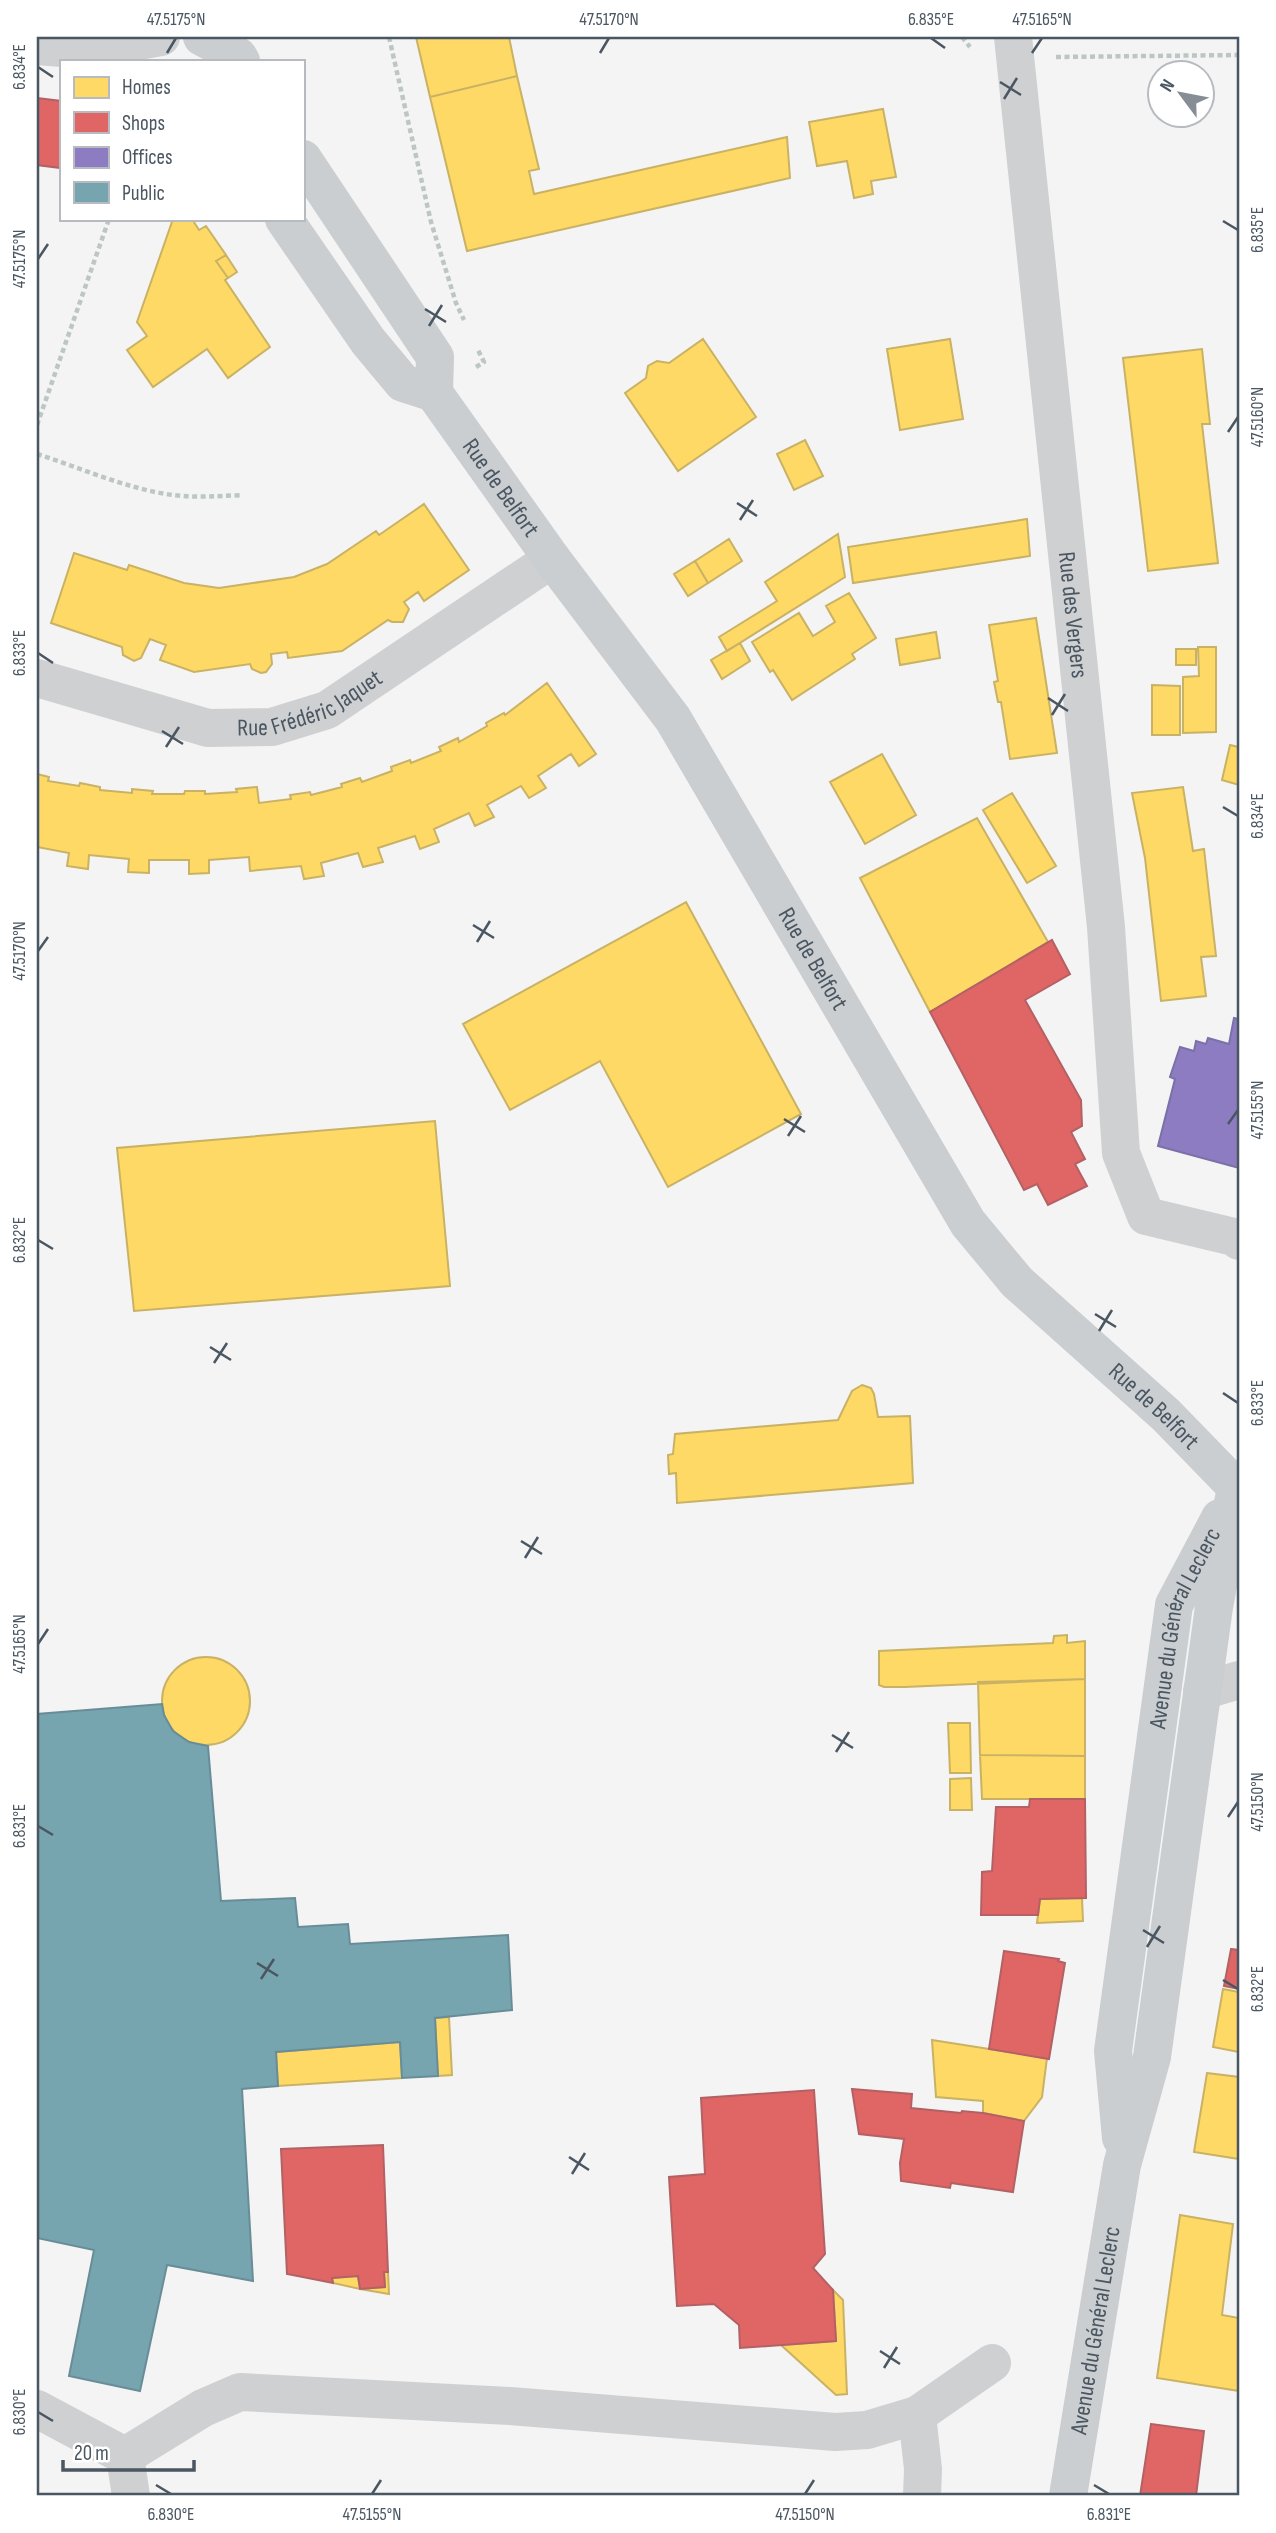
<svg xmlns="http://www.w3.org/2000/svg" width="1276" height="2533" font-family="'Sofia Sans Condensed',sans-serif">
<rect width="100%" height="100%" fill="#f4f4f4"/>
<path fill="#ffd966" stroke="#c9b264" stroke-width="2" d="M416 37H509L517 76 430 97Z
M517 76 539 169 529 171 534 194 787 137 790 178 467 251 430 97Z
M883 109 896 177 871 181 873 194 854 198 847 161 817 166 809 122Z
M173 219H192L199 230 206 226 226 255 216 261 228 278 225 280 270 347 228 378 207 349 153 387 127 350 147 336 137 322Z
M226 255 237 272 228 278 216 261Z
M703 339 756 417 678 471 625 393 646 378 648 366 657 361 669 363Z
M950 339 963 419 900 430 887 349Z
M1202 349 1210 424H1202L1218 563 1148 571 1123 358Z
M805 440 823 476 794 490 777 454Z
M424 504 469 570 424 601 418 592 404 602 409 609 403 622H392L388 620 342 651 288 658 287 652 271 654 272 664 266 672 261 673 252 669 250 664 194 672 160 660 166 645 150 639 141 658 134 661 123 655 122 647 51 623 74 553 127 570 129 565 184 583 219 588 294 577 327 564 376 531 379 535Z
M1027 519 1030 556 853 583 848 547Z
M838 534 845 577 727 651 719 637 777 601 765 582Z
M729 539 742 561 708 583 695 561Z
M695 561 708 583 688 596 674 574Z
M849 593 876 638 852 654 855 659 792 700 773 670 770 672 752 642 799 613 813 636 835 622 826 606Z
M1036 618 1057 753 1010 759 1001 702H998L994 682 998 681 989 625Z
M936 632 940 658 900 665 896 639Z
M740 643 750 661 722 679 711 660Z
M1198 647H1216V732L1183 733V677L1199 676Z
M1176 649H1196V665H1176Z
M547 683 596 754 579 766 571 754 538 776 546 788 529 798 521 786 487 805 494 817 475 826 469 813 434 829 439 842 420 849 415 836 378 848 383 862 363 867 358 853 321 863 324 876 304 879 301 866 250 871 249 857 209 860V873L189 874V860H149V873L128 872 129 859 89 855 88 869 67 866 69 853 37 847V774L49 777 48 781 79 786 80 783 100 787V790L132 793V789L153 791 152 794H184L185 791H205V794L237 792 236 789 257 787 259 803 291 799 290 795 310 792 311 795 342 787 341 784 360 778 362 782 392 771 391 767 410 760 411 763 441 751 439 747 458 738 459 742 487 726 486 723 504 713 505 715Z
M1152 685 1180 686V735H1152Z
M1230 745 1239 747V785L1222 780Z
M882 754 916 815 865 844 830 782Z
M1183 787 1193 851 1204 849 1216 956 1201 957 1206 996 1161 1001 1145 858 1132 793Z
M1012 793 1056 866 1027 883 983 810Z
M977 818 1048 942 930 1012 860 878Z
M686 902 801 1114 668 1187 600 1061 510 1110 463 1024Z
M435 1121 450 1286 134 1311 117 1148Z
M862 1385 871 1388 874 1394 878 1417 910 1416 913 1483 677 1503 676 1473 669 1474 668 1455 673 1454 675 1434 838 1420 852 1391Z
M1067 1635V1643L1085 1641V1679L905 1687H884L879 1685V1651L1053 1643 1054 1636Z
M162 1701a44 44 0 1 1 88 0a44 44 0 1 1-88 0Z
M1085 1679V1756L980 1755 978 1682Z
M948 1723H970L971 1773H950Z
M980 1755 1085 1756V1799H982Z
M971 1778 972 1810H950V1779Z
M1082 1898 1083 1921 1037 1923 1040 1899Z
M1223 1989 1239 1992V2052L1213 2047Z
M449 2017 452 2075 438 2076 435 2018Z
M932 2040 1047 2058 1042 2097 1024 2121 983 2113V2101L936 2097Z
M400 2042 402 2078 278 2086 276 2052Z
M1207 2073 1239 2077V2159L1194 2152Z
M1180 2215 1233 2224 1222 2315 1239 2318V2391L1157 2378Z
M384 2272H388L389 2294 360 2289 385 2287Z
M358 2276 360 2289 333 2283 332 2278Z
M833 2290 843 2300 847 2394 836 2395 781 2345 836 2341Z"/>
<path fill="#e06666" stroke="#b36164" stroke-width="2" d="M37 98 61 101V168L37 165Z
M1052 940 1070 974 1025 1000 1081 1100 1082 1126 1071 1132 1085 1159 1075 1164 1087 1186 1048 1205 1037 1184 1024 1190 930 1012Z
M1030 1799H1085L1086 1898 1040 1899 1038 1915H981L982 1872 992 1871 996 1807H1029Z
M1231 1949 1239 1950V1989L1224 1986Z
M1004 1951 1059 1959 1058 1961 1065 1963 1049 2059 989 2049Z
M852 2089 912 2094 911 2108 961 2113 962 2111 983 2113 1024 2121 1013 2192 951 2183 950 2188 901 2181 900 2163 904 2139 859 2134Z
M814 2090 825 2254 813 2268 833 2290 836 2341 740 2348 739 2325 714 2304 677 2306 669 2177 705 2174 701 2098Z
M383 2145 388 2272H384L385 2287 360 2289 358 2276 332 2278 333 2283 287 2274 281 2149Z
M1151 2424 1204 2431 1196 2496H1140Z"/>
<path fill="#8e7cc3" stroke="#7a71a6" stroke-width="2" d="M1234 1018 1239 1019V1168L1158 1146 1175 1079 1170 1077 1180 1047 1194 1051 1196 1041 1206 1044 1208 1038 1229 1044Z"/>
<path fill="#76a5af" stroke="#698d98" stroke-width="2" d="M162 1704 164 1715 173 1731 189 1742 208 1746 221 1901 295 1898 298 1927 348 1924 350 1944 508 1935 512 2010 435 2018 438 2076 402 2078 400 2042 276 2052 278 2086 242 2089 253 2281 167 2265 140 2391 69 2376 94 2250 37 2238V1714Z"/>
<g fill="none" stroke-linecap="round" stroke-linejoin="round">
<path stroke="#bcc7c4" stroke-width="4.5" stroke-dasharray="5 3.5" stroke-linecap="butt" d="M389 37 431 222 456 303 464 320
M962 37 970 47
M1056 57 1239 55
M476 367 484 362 478 350
M37 425 109 219
M37 454C81 468 127 489 173 495 196 498 219 496 243 495"/>
<g stroke="#ced0d2" stroke-width="38">
<path id="s1" d="M1013 37 1106 927 1121 1153 1146 1216 1238 1238 1239 1241"/>
<path d="M37 46 88 50 161 37"/>
<path id="s2" d="M37 678 208 728 272 727 327 710 552 559"/>
<path d="M1202 1691 1239 1680"/>
<path d="M37 2409 125 2456 131 2496"/>
<path d="M917 2415 923 2469 922 2496"/>
<path d="M125 2456 203 2408 240 2392 510 2406 835 2432 867 2430 917 2415 992 2363"/>
</g>
<g stroke="#caced1" stroke-width="38">
<path d="M202 37 238 56 241 61"/>
<path d="M303 159 435 357 434 393"/>
<path d="M284 219 368 341 403 383 434 393"/>
<path id="s3" d="M434 393 552 559 673 719 968 1223 1017 1282 1166 1415 1236 1487"/>
<path id="s4" d="M1121 2138 1113 2051 1174 1605 1220 1518"/>
<path id="s5" d="M1068 2496 1122 2165 1152 2057 1214 1607 1236 1487"/>
</g>
</g>
<path fill="none" stroke="#4a5661" stroke-width="2.5" d="M931 38 945 48M167 53 176 38M600 53 609 38M1032 53 1042 38M38 67 53 77M1000 82 1021 95M1004 99 1017 78M1223 221 1238 230M38 259 48 244M425 309 446 322M429 326 442 305M1228 432 1238 417M737 503 757 516M740 520 753 500M38 653 53 663M1048 698 1068 711M1052 715 1065 694M162 731 183 744M166 747 179 727M1223 807 1238 816M473 925 494 938M477 942 490 921M38 951 48 937M784 1119 805 1132M1228 1124 1238 1110M788 1136 801 1116M38 1240 53 1249M1095 1314 1116 1327M1099 1331 1112 1310M210 1347 231 1360M214 1363 227 1343M1223 1393 1238 1403M521 1541 542 1554M525 1558 538 1537M38 1644 48 1629M832 1735 853 1748M836 1752 849 1732M1228 1817 1238 1802M38 1826 53 1835M1143 1930 1164 1943M1147 1947 1160 1926M257 1963 278 1976M261 1979 274 1959M1223 1980 1238 1989M569 2157 589 2170M572 2174 585 2153M880 2351 900 2364M884 2368 897 2347M38 2412 53 2421M156 2485 171 2494M1094 2485 1109 2494M372 2494 381 2480M805 2494 814 2480"/>
<g text-anchor="middle" stroke-width="7" stroke-linejoin="round" paint-order="stroke">
<g font-size="24" fill="#4a5661" stroke="#fff">
<text dy="8" stroke="none"><textPath href="#s3" startOffset="116">Rue de Belfort</textPath></text>
<text dy="8" stroke="none"><textPath href="#s1" startOffset="581">Rue des Vergers</textPath></text>
<text dy="8" stroke="none"><textPath href="#s2" startOffset="285">Rue Frédéric Jaquet</textPath></text>
<text dy="8" stroke="none"><textPath href="#s3" startOffset="682">Rue de Belfort</textPath></text>
<text dy="8" stroke="none"><textPath href="#s3" startOffset="1250">Rue de Belfort</textPath></text>
<text dy="8" stroke="none"><textPath href="#s4" startOffset="518">Avenue du Général Leclerc</textPath></text>
<text dy="8" stroke="none"><textPath href="#s5" startOffset="168">Avenue du Général Leclerc</textPath></text>
</g>
</g>
<rect width="1276" height="2533" fill="none" stroke="#ffffff" stroke-width="77"/>
<rect x="60" y="60" width="245" height="161" fill="#ffffff" stroke="#b7bbc0" stroke-width="2"/>
<rect x="74" y="77" width="35" height="21" fill="#ffd966" stroke="#b7bbc0" stroke-width="2"/>
<text x="122" y="94" font-size="21" fill="#4a5661">Homes</text>
<rect x="74" y="112" width="35" height="21" fill="#e06666" stroke="#b7bbc0" stroke-width="2"/>
<text x="122" y="130" font-size="21" fill="#4a5661">Shops</text>
<rect x="74" y="147" width="35" height="21" fill="#8e7cc3" stroke="#b7bbc0" stroke-width="2"/>
<text x="122" y="164" font-size="21" fill="#4a5661">Offices</text>
<rect x="74" y="182" width="35" height="21" fill="#76a5af" stroke="#b7bbc0" stroke-width="2"/>
<text x="122" y="200" font-size="21" fill="#4a5661">Public</text>
<g transform="translate(1181 94) rotate(302)"><circle r="33" fill="#ffffff" stroke="#b7bbc0" stroke-width="2"/>
<path d="M0-5L12 26L0 18L-12 26Z" fill="#868d94"/>
<text y="-10" font-size="19" font-weight="bold" text-anchor="middle" fill="#4a5661">N</text>
</g>
<path d="M63 2460v10h131v-10" fill="none" stroke="#4a5661" stroke-width="3.5"/>
<text x="74" y="2460" font-size="21" fill="#4a5661" stroke="#ffffff" stroke-width="5" paint-order="stroke">20 m</text>
<rect x="38" y="38" width="1200" height="2456" fill="none" stroke="#4a5661" stroke-width="2.5"/>
<g font-size="18" text-anchor="middle" fill="#4a5661">
<text x="176" y="25">47.5175°N</text>
<text x="609" y="25">47.5170°N</text>
<text x="931" y="25">6.835°E</text>
<text x="1042" y="25">47.5165°N</text>
<text transform="translate(19 67) rotate(-90)" y="6">6.834°E</text>
<text transform="translate(1257 230) rotate(-90)" y="6">6.835°E</text>
<text transform="translate(19 259) rotate(-90)" y="6">47.5175°N</text>
<text transform="translate(1257 417) rotate(-90)" y="6">47.5160°N</text>
<text transform="translate(19 653) rotate(-90)" y="6">6.833°E</text>
<text transform="translate(1257 816) rotate(-90)" y="6">6.834°E</text>
<text transform="translate(19 951) rotate(-90)" y="6">47.5170°N</text>
<text transform="translate(1257 1110) rotate(-90)" y="6">47.5155°N</text>
<text transform="translate(19 1240) rotate(-90)" y="6">6.832°E</text>
<text transform="translate(1257 1403) rotate(-90)" y="6">6.833°E</text>
<text transform="translate(19 1644) rotate(-90)" y="6">47.5165°N</text>
<text transform="translate(1257 1802) rotate(-90)" y="6">47.5150°N</text>
<text transform="translate(19 1826) rotate(-90)" y="6">6.831°E</text>
<text transform="translate(1257 1989) rotate(-90)" y="6">6.832°E</text>
<text transform="translate(19 2412) rotate(-90)" y="6">6.830°E</text>
<text x="171" y="2520">6.830°E</text>
<text x="372" y="2520">47.5155°N</text>
<text x="805" y="2520">47.5150°N</text>
<text x="1109" y="2520">6.831°E</text>
</g>
</svg>
